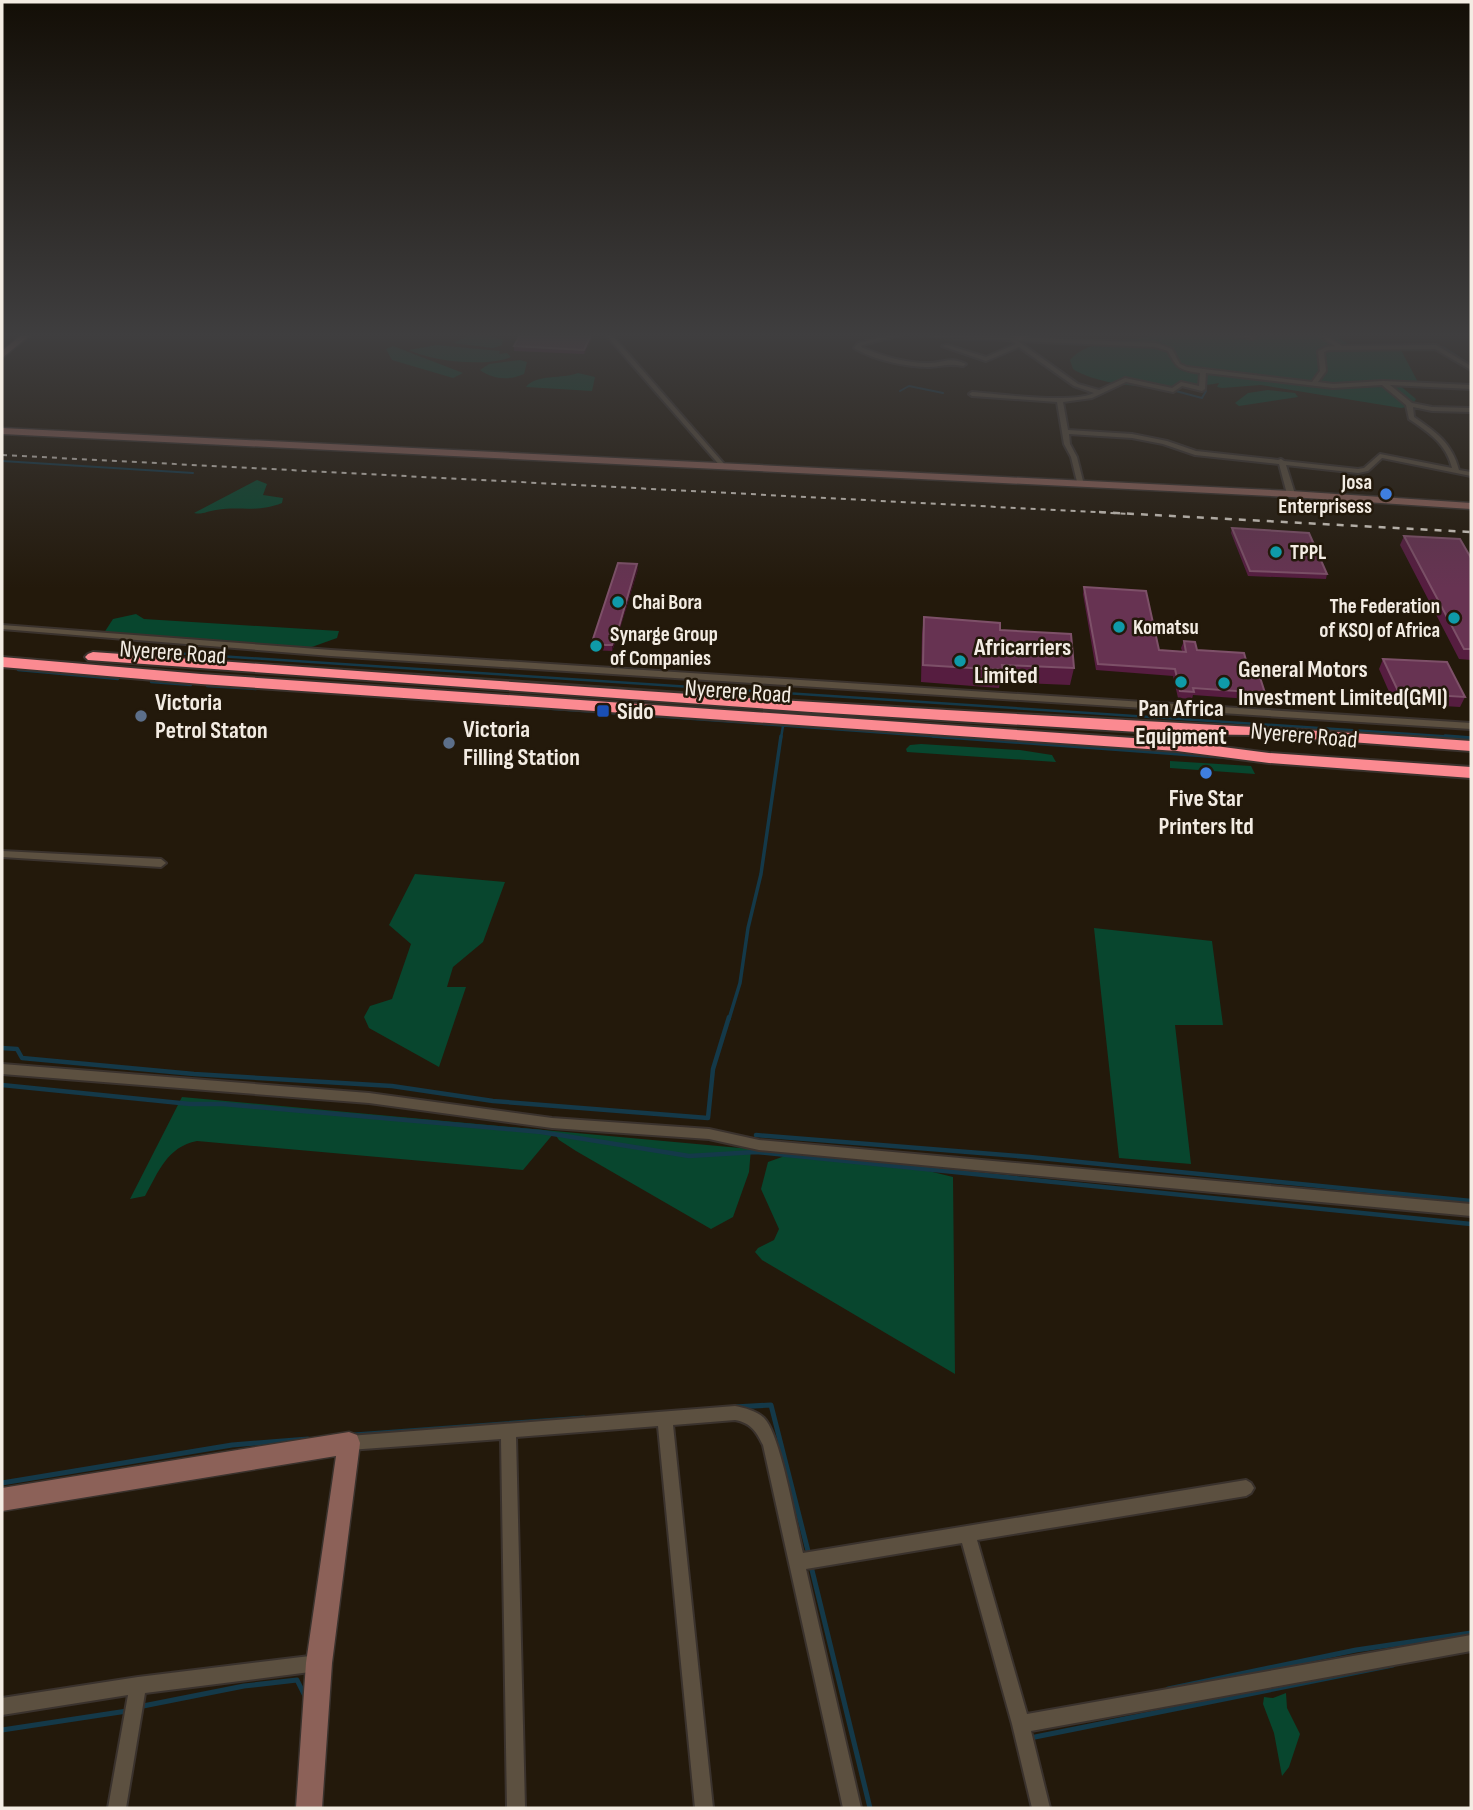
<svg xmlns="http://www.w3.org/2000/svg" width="1473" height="1810" font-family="'Sofia Sans Condensed',sans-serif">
<rect width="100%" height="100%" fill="#23190b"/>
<path fill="#08462e" d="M470 335H487L503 340 502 345 493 348 453 343Z
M1156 335H1322L1336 336 1354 348H1400L1420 386 1398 384 1416 399 1412 406 1401 408 1261 385 1222 388 1217 387 1219 383C1182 390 1105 390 1073 369L1070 360C1091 337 1127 342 1156 335Z
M436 345 500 351 499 354 507 353 511 357C486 367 434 362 409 350Z
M393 346 463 373 453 378 392 360 386 349Z
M520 360 527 362 524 374C509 381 492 379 480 370L489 364Z
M578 373 595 377 592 391 526 387C535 374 563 379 578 373Z
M1268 390 1295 393 1298 397 1239 406 1235 403 1248 393Z
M257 480 267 484 263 495 283 498 282 503C257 513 240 506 216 510 207 511 203 515 194 513Z
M136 614 144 619 339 631 337 638 309 648 138 636 121 639H100L113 619Z
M921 744 1020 750 1052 755 1056 762 907 752 906 749 910 745Z
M1170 761 1251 766 1255 774 1170 768Z
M415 874 505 882 483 942 453 967 447 987H466L439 1067 369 1028 364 1017 370 1006 392 999 411 944 389 925Z
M1094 928 1212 941 1223 1025H1175L1191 1164 1119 1158Z
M182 1097 751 1149 749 1172 733 1217 711 1229 576 1151 559 1140 554 1133 523 1170 197 1141C167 1147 159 1171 145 1196L130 1199Z
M793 1153 892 1162 953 1177 955 1374 762 1260 755 1252 758 1248 774 1240 779 1229 761 1189 768 1162Z
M1286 1693 1287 1708 1300 1734 1289 1767 1282 1776 1274 1733 1263 1704 1264 1697 1273 1698Z"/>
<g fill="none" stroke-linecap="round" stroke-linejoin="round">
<path stroke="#143949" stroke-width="2" d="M897 335 934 336
M1161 335 1159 345 1176 352
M952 338 979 339
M1111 341 1131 342
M1149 344 1155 335
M1443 347 1471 365
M1225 375 1259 379
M1281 382 1345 388 1367 385
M1172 390 1202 398 1206 391 1205 383
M900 391 909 386 943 393
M1060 399 1076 397
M2 461 193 473"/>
<path stroke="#143949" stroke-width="2.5" d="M157 652 1471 738
M18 670 118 679
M151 682 191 685
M207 686 256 689
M276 689 957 738
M781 738 783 726"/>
<path stroke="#143949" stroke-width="3.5" d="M933 736 1235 758
M1445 736 1471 738
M729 1019 740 983 748 928 761 874 781 736"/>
<path stroke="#143949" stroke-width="4.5" d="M2 1048 17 1049 22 1058 194 1074 392 1086 493 1101 708 1118 713 1069 729 1017
M2 1085 190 1104H223L541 1132 689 1156 756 1152 1471 1224
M756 1135 1030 1157 1471 1201"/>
<path stroke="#143949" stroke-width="5" d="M734 1407 771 1405 809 1555
M354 1435 584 1418
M2 1483 232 1445 308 1439
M811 1566 870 1808
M1168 1689 1356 1650 1471 1633
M138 1707 244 1686 297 1680 306 1698
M2 1730 127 1711
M1030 1738 1393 1665"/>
<g stroke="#3a322d" stroke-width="4">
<path id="street" d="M606 335H612L726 466V468H722Z
M890 335H900L862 345 861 347C882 356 905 363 927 363 944 363 949 356 966 364L963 366C949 363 943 366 930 367 906 367 874 360 854 348L858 343Z
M931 335H969L1156 343 1172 349 1180 364 1187 367 1312 382 1320 371 1318 351 1326 347 1335 346 1318 335H1325L1342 346 1436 345 1471 366V370L1435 349 1329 350 1324 352 1326 371 1318 382 1333 384 1383 381 1471 385V389L1390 385 1412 403 1432 407 1471 408V412L1432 411 1413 407 1414 417C1436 432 1452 443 1459 470L1471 472V476L1382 458 1368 471 1358 473 1286 465 1295 494 1291 496 1287 494 1279 464 1195 455 1163 444 1132 438 1069 434 1070 444 1077 457 1084 485 1078 486 1071 457 1064 444 1057 402 972 396 969 394 972 392C1000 394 1071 404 1094 393L1074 386 1019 347 986 361 942 346 947 345 986 357 1016 344 1010 340 934 337ZM1018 341 1155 347 1168 351C1177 369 1180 370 1200 373L1199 386 1181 382 1172 388 1125 378 1099 390 1078 384ZM1206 373 1333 388 1382 385 1406 405 1409 419C1429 433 1446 443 1452 468L1380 454 1364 468 1358 469 1284 461 1281 459 1278 460 1196 451 1167 441 1132 434 1068 430 1063 402 1092 398 1126 382 1173 392 1182 386 1202 391 1205 389Z
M1234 335H1249L1255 337 1252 339Z
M2 625 331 650 1471 723V729L331 656 2 629Z
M2 851 161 859 166 863 161 867 2 857Z
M2 1064 369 1093 552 1118 709 1129 759 1140 1471 1204V1216L759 1150 709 1139 552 1128 369 1103 2 1074Z
M735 1406C745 1408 757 1411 764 1418 781 1435 796 1526 803 1553L1246 1480 1251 1483 1254 1488 1251 1493 1246 1496 977 1540 1027 1714 1471 1635V1651L1031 1731 1050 1808H1032L1012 1724 962 1543 806 1569 861 1808H843L763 1445C756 1431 751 1423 735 1420L673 1425 713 1808H695L658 1426 516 1437 525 1808H507L501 1439 349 1450 344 1448 342 1443 344 1438 349 1436Z
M318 1655 324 1657 326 1663 324 1669 318 1671 145 1693 126 1808H108L128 1695 2 1715V1698L138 1677Z"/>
</g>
<g stroke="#3a322d" stroke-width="3">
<path id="secondary" d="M21 335H30L2 358V351Z
M1006 335H1033L1020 340Z
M2 428 1291 491 1471 503V509L1291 497 2 434Z
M349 1432 357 1435 360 1443 332 1663 322 1808H296L306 1663 336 1456 2 1511V1488Z"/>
</g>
<g stroke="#3a322d" stroke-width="4">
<path id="highway" d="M93 652C333 669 573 687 813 702 1032 716 1252 725 1471 741V751L1256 735 1171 734 811 712 88 660 85 657 88 654Z
M2 657 201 674 1177 741 1269 753 1471 767V778L1269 763 1177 751 201 684 2 667Z"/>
</g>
<use href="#street" fill="#5c5040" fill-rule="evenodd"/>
<use href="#secondary" fill="#8c6158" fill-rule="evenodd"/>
<use href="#highway" fill="#fb8a91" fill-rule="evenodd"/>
<path stroke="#d8d1c7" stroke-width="2" stroke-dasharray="5 5" stroke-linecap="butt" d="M2 455 1132 514"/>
<path stroke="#d8d1c7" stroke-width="2.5" stroke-dasharray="7 7" stroke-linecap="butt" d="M1099 512 1471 532"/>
</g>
<path fill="#561d40" d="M592 335V338L584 354 514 351V346Z
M1232 528 1327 574 1326 579 1248 576 1231 533Z
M1404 536 1471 558V660L1459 659 1400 545Z
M638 569 618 635 612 651 592 650 591 645Z
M1084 587 1159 650 1182 651 1181 648 1184 641 1197 650 1247 664 1265 693 1263 700 1193 695 1192 699 1178 698 1173 676 1096 670 1083 594Z
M924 617 1000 630 1074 668 1070 685 1000 682 999 688 921 682 922 634Z
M1383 659 1465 697 1460 707 1394 703 1379 669Z"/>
<path fill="#3a1224" d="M592 335V338L584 354V350Z
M637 564 638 569 618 635 612 651V645Z"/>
<path fill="#673352" stroke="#7d5068" stroke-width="2" d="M520 335H591L584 350 514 346Z
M1232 528 1309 533 1327 574 1250 571Z
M1404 536 1460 539 1471 558V649H1464Z
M618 563 637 564 618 630 612 645H591Z
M1084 587 1146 591 1159 650 1186 652 1184 641 1195 642 1197 650 1244 653 1247 664 1256 665 1265 693 1193 688 1194 692 1180 691 1175 669 1098 664Z
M924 617 1000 623V630L1071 634 1074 668 1002 665 1003 670 923 665Z
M1383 659 1447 662 1465 697 1399 693Z"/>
<linearGradient id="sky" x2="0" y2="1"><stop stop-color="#130e06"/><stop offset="0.57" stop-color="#3f3e3f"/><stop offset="1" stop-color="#3f3e3f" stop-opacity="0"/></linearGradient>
<rect width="1473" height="588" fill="url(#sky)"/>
<g fill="#3f7fe0" stroke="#23190b" stroke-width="2.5">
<circle cx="1386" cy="494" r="7"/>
<circle cx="1206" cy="773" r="7"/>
</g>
<g fill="#0f9aa8" stroke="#23190b" stroke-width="2.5">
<circle cx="1276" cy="552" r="7"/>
<circle cx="618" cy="602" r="7"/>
<circle cx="1454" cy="618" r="7"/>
<circle cx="1119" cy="627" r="7"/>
<circle cx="596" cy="646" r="7"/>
<circle cx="960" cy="661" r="7"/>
<circle cx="1181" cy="682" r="7"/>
<circle cx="1224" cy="683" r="7"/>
</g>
<rect fill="#1a4fb4" stroke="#23190b" stroke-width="2.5" x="596" y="704" width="14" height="14" rx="3.5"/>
<g fill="#5c6f8a" stroke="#23190b" stroke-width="2.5">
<circle cx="141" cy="716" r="7"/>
<circle cx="449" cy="743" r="7"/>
</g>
<g text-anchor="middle" stroke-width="5" stroke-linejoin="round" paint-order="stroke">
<g font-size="21" font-weight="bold" fill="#f3ece3" stroke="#23190b" text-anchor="start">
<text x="1372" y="489" text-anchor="end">Josa<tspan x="1372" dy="24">Enterprisess</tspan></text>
<text x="1290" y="559">TPPL</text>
<text x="632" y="609">Chai Bora</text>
<text x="1440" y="613" text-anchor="end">The Federation<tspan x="1440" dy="24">of KSOJ of Africa</tspan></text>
<text x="1133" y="634">Komatsu</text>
<text x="610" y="641">Synarge Group<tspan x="610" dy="24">of Companies</tspan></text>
</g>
<g font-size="24" font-weight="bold" fill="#f3ece3" stroke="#23190b" text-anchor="start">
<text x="974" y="655">Africarriers<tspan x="974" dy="28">Limited</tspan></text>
<text x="1238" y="677">General Motors<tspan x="1238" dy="28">Investment Limited(GMI)</tspan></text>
<text x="155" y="710">Victoria<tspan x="155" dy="28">Petrol Staton</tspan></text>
<text x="1181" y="716" text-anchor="middle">Pan Africa<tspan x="1181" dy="28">Equipment</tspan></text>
<text x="617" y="719">Sido</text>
<text x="463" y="737">Victoria<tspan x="463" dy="28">Filling Station</tspan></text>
<text x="1206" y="806" text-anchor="middle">Five Star<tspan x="1206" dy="28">Printers ltd</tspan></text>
</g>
<g font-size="24" fill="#f3ece3" stroke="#23190b">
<text transform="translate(173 652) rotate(4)" y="8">Nyerere Road</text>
<text transform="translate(738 691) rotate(4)" y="8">Nyerere Road</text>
<text transform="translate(1304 735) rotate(5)" y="8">Nyerere Road</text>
</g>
</g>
<rect width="1473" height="1810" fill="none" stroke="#f3ece3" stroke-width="7"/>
</svg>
